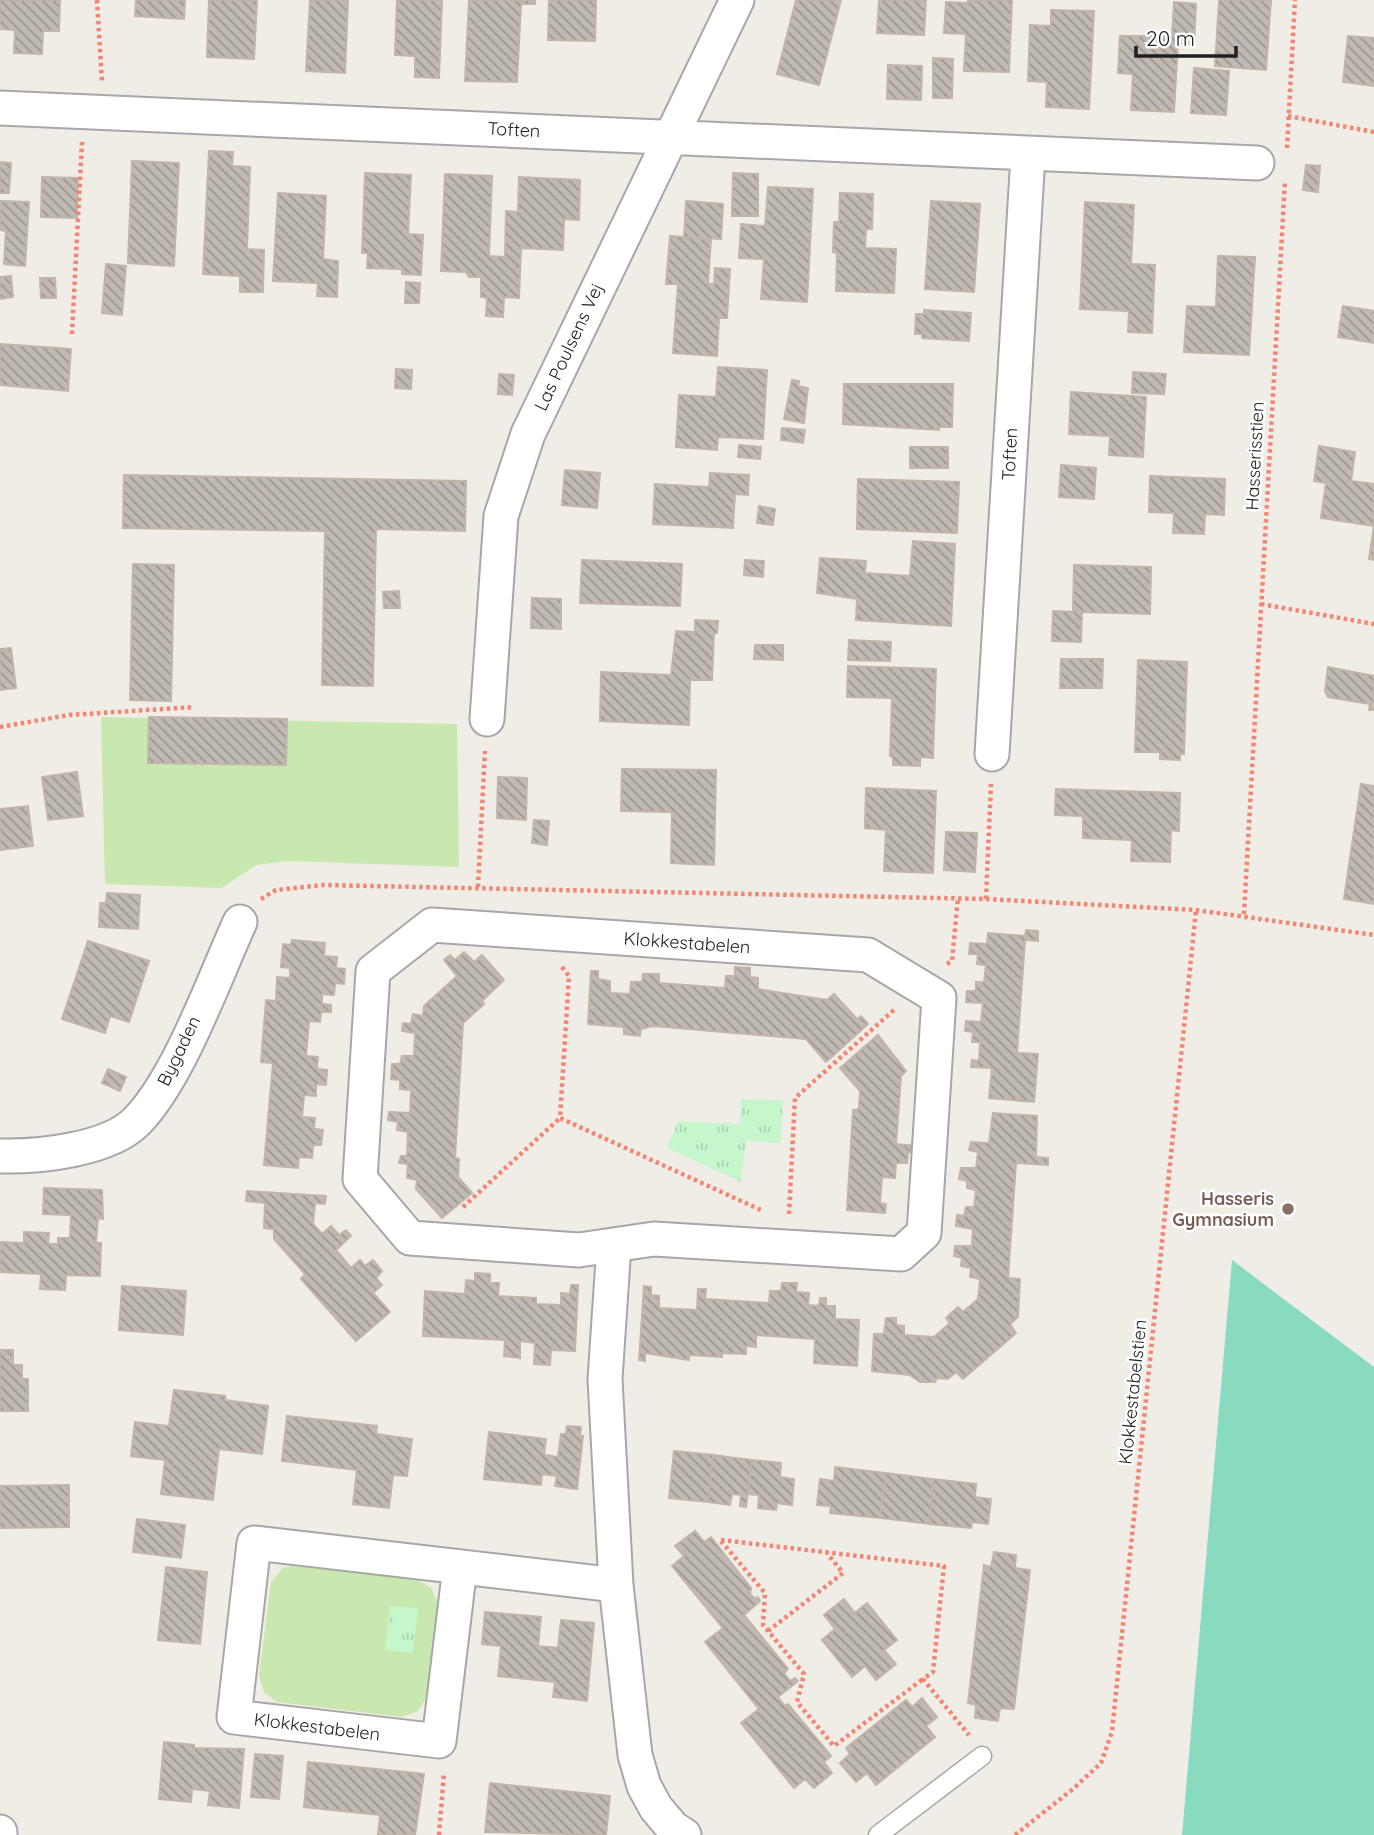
<svg xmlns="http://www.w3.org/2000/svg" width="1374" height="1835" font-family="Quicksand,sans-serif">
<defs>
<pattern id="park-tufts" width="24" height="20" patternUnits="userSpaceOnUse" patternTransform="scale(1.75)"><rect width="24" height="20" fill="#c6f7cc"/><path d="M3 7l-1-3M5 7V3M7 7l1-3M15 17l-1-3M17 17v-4M19 17l1-3" fill="none" stroke="#aad3af"/></pattern>
<pattern id="building-back-hatch" width="6" height="6" patternUnits="userSpaceOnUse" patternTransform="scale(1.75)"><rect width="6" height="6" fill="#c1b9b3"/><path d="M-1 5l2 2M0 0l6 6M5-1l2 2" fill="none" stroke="#9c9691"/></pattern>
</defs>
<rect width="100%" height="100%" fill="#f0ede7"/>
<path fill="#c9e8af" d="M101 717 457 724 459 867 287 861 256 865 222 888 105 884Z
M292 1566 416 1579 431 1588 438 1603 427 1697 418 1711 402 1717 277 1702 264 1692 259 1676 271 1582 283 1568Z"/>
<path fill="url(#park-tufts)" d="M742 1099 783 1100 781 1143 746 1141 741 1182 667 1148 678 1121 739 1124Z
M390 1606 418 1608 413 1653 385 1650Z"/>
<path fill="#88dbbe" d="M1232 1260 1374 1367V1835H1182Z"/>
<path fill="url(#building-back-hatch)" stroke="#c1b5a9" stroke-width="2" d="M0 0H60L59 31H43L42 54 14 53 15 30 0 29Z
M136 0H185L184 19 135 16Z
M209 0H257L254 59 207 57Z
M310 0H348L345 73 306 71Z
M397 0H442L439 78 415 77V56L395 55Z
M469 0H535V4H521L517 82 465 81Z
M549 0H596L595 41 548 40Z
M796 0H841L819 85 777 74Z
M879 0H926L924 35 877 33Z
M968 0H1012L1009 72 964 71 966 34 944 33 946 2 968 3Z
M1219 0H1271L1266 70 1215 66Z
M1174 2 1196 4 1194 45 1178 43 1174 112 1131 110 1133 74 1118 73 1120 36H1172Z
M1051 10 1094 11 1089 109 1046 107 1047 82 1028 81 1030 25 1051 26Z
M1348 36 1374 38V86L1343 82Z
M933 58 953 59 952 98H933Z
M888 65 922 66 921 100 887 99Z
M1194 68 1229 71 1226 115 1191 113Z
M209 151 233 152 232 166 250 167 247 249 264 250 263 292H240V276L203 274Z
M132 161 179 163 174 266 128 263Z
M0 162 11 163 9 193H0Z
M1306 165 1320 166 1318 192 1303 190Z
M365 173 411 175 408 234 423 235 421 275 402 274V269L367 268 368 253H362Z
M733 173 758 174V216H732Z
M445 174 492 176 489 256 505 257 506 211 518 212 519 177 580 180 579 220 564 219 563 250 521 248 519 298 504 297 503 317 486 316 487 298 481 297V277H469L466 272 441 271Z
M42 177 78 178 77 218 41 217Z
M768 187 813 189 807 302 761 299 764 259 739 258 741 224 765 226Z
M278 193 326 196 323 259 338 261 337 297 317 296 318 283 273 281Z
M840 193 873 194 872 229H866L865 248 896 249 894 293 836 291 837 253 833 252 834 222H839Z
M0 201 29 202 25 266 4 264 6 231 0 230Z
M686 201 723 204 721 239 684 237Z
M931 201 980 204 974 292 925 289Z
M1085 202 1134 205 1131 264 1155 265 1152 333 1128 332 1129 311 1080 309Z
M670 236 711 239 708 284H714L715 268 730 269 727 318H719L717 356 673 353 678 284H666Z
M1218 256 1255 257 1249 355 1184 352 1187 306 1216 307Z
M106 264 126 266 122 315 102 313Z
M11 276 13 297 0 299V277Z
M40 278H55L56 298H41Z
M406 282 420 283 419 303H405Z
M1343 306 1374 311V343L1338 337Z
M924 310 971 313 969 341 922 338V334H915L916 314H924Z
M0 344 71 349 68 391 0 385Z
M718 367 767 370 763 439 718 437 717 450 676 447 679 395 716 397Z
M396 369 412 370 411 389 395 388Z
M1133 372 1166 374 1164 394 1132 393Z
M499 374 514 375 512 395 498 394Z
M792 380 799 381 798 386 808 388 804 423 784 419Z
M844 384H953L952 427H939V430L843 424Z
M1071 392 1146 397 1143 457 1109 455 1110 436 1069 434Z
M782 428 805 430 803 443 781 440Z
M739 445 761 447 760 459 738 457Z
M1319 446 1355 452 1351 481 1374 484V560L1369 559 1374 526 1321 518 1326 483 1314 481Z
M910 447H948V468H910Z
M1061 465 1096 468 1094 499 1059 497Z
M565 470 600 473 597 508 562 505Z
M710 473 749 475 748 495 735 494 733 528 653 524 655 484 709 487Z
M124 475 466 481 465 531 376 529 373 686 322 685 325 531 123 528Z
M1150 476 1225 479 1224 515 1205 514 1204 534 1173 533 1174 513 1149 512Z
M858 479 959 482 957 533 857 529Z
M759 506 775 509 773 525 757 523Z
M913 541 955 544 951 626 856 620 857 599 817 593 820 558 866 561 865 573 910 576Z
M582 560 682 564 680 606 580 603Z
M745 560 764 561 763 577 744 575Z
M133 564 174 565 171 701 130 700Z
M1074 565 1151 567 1150 614 1082 612 1081 642 1052 641 1053 611 1073 612Z
M399 591 400 608H384L383 592Z
M532 598 561 599V629L531 628Z
M695 620 718 621 717 633H714L712 680H690L689 725 600 721 601 672 671 675 676 631 695 632Z
M849 640 891 642 890 661 848 660Z
M755 645H783V660L754 659Z
M11 648 16 688 0 690V649Z
M1061 659H1103L1102 688H1060Z
M1138 660 1187 662 1184 754H1180V760L1160 759V752H1135Z
M848 666 936 669 933 758 920 757V766L893 765V757L890 756 892 698 847 697Z
M1328 667 1374 676V710H1369L1370 704 1328 697 1325 691Z
M149 717 287 719 286 765 148 763Z
M622 769 716 770 714 865 671 863 672 812 621 811Z
M77 772 83 816 48 820 42 777Z
M498 777 527 778 526 820 497 818Z
M1361 784 1374 786V904L1344 899Z
M866 788 936 791 933 873 884 871 886 830 865 828Z
M1056 789 1180 793 1179 831 1171 830 1170 862 1131 861 1132 840 1083 838V816L1055 815Z
M28 806 33 846 0 850V809Z
M534 820 549 821 547 845 532 843Z
M946 832 977 833 975 872 944 870Z
M107 893 140 895 138 929 99 927 100 903H106Z
M1026 930 1038 931V941L1025 940 1017 1053 1038 1054 1034 1102 989 1098 992 1068 971 1067 972 1060 979 1061 980 1042H972L973 1032 965 1031 966 1021 981 1022 983 1003 966 1002 967 991H976V982H984L986 965 977 964 978 954H969L970 943 987 944 988 933 1025 936Z
M292 940 325 943 324 956 337 957 336 968 345 969 344 984 335 983 334 995 322 994V1004L331 1005V1012H321L320 1022 309 1021 306 1056 318 1057 317 1069 327 1070 326 1085 316 1084V1096L304 1095 302 1117 315 1118 314 1129 323 1130 321 1145H313L312 1158 299 1157 298 1168 264 1165 273 1063 261 1062 266 1000 276 1001 277 977 290 978V968L281 967 283 944 291 945Z
M88 941 149 961 129 1022 110 1016 105 1033 62 1019Z
M464 952 474 962 482 955 504 980 482 1001 484 1004 463 1023 455 1158 459 1159 458 1177 472 1193 442 1218 416 1189 417 1180 407 1178 408 1164 399 1163 401 1156H407L408 1132 397 1130 398 1122 388 1120 389 1112 410 1113 411 1090 400 1089V1080L391 1079 392 1064H400L402 1056H414L415 1033 402 1031 403 1023 411 1024 413 1014 423 1016 424 1006 457 976 444 960 450 955 455 960Z
M735 967 750 968V977L758 978V989L827 1000 834 994 857 1019 861 1016 868 1024 826 1062 806 1039 653 1026 641 1029 640 1036 624 1034V1027L588 1024 591 971H598V979L610 981V993L630 994 631 982H642L643 974H659V983L725 988 726 976H735Z
M878 1035 906 1071 901 1076 896 1144 916 1146V1152H908L907 1163H896L895 1178 882 1177 880 1203 886 1204 885 1213 847 1210 853 1110 859 1109 860 1091 840 1068Z
M108 1069 126 1077 120 1091 102 1083Z
M993 1113 1037 1116 1036 1157 1048 1158V1165L1016 1163 1008 1278 1020 1279 1018 1317 1010 1324 1016 1333 963 1379 956 1372 948 1379 937 1378 935 1382H920L910 1375 872 1371 874 1334H884L886 1318H896V1325L904 1326V1335L934 1337 950 1323 946 1318 958 1307 963 1312 978 1299 980 1279 970 1277 971 1268 961 1266 962 1258 954 1256 955 1246H972L973 1229 956 1226 957 1215 964 1216 966 1207H974L976 1190 967 1188V1181L959 1179 961 1168H976L978 1152 969 1150 971 1142 989 1143Z
M44 1188 102 1190 103 1219 98 1218 96 1243H101L100 1276 66 1275 65 1290 40 1289 41 1274 0 1272V1242L24 1243V1232L49 1233 48 1244H58V1238H70L71 1215 43 1214Z
M247 1191 326 1196 325 1204 315 1203 313 1224 322 1234 331 1226 339 1235 346 1230 351 1236 336 1250 351 1268 360 1260 365 1266 373 1260 382 1271 376 1278 382 1285 373 1293 390 1312 356 1341 301 1279 305 1274 274 1239V1229L264 1228 265 1203 246 1201Z
M475 1273 490 1274V1283H499L498 1296 536 1298V1304L561 1305V1293L570 1294 571 1285H578L575 1351 551 1350 550 1365 534 1364 535 1343 520 1341V1358L504 1356 505 1340 423 1336 425 1291 465 1294 466 1280 475 1281Z
M782 1283H797L796 1292 809 1293 808 1305 819 1306 820 1298H826V1306H835V1319L859 1320 857 1366 814 1363 815 1339 756 1335V1347L746 1346V1354L722 1353V1357L689 1355V1360L645 1353V1361L639 1360 644 1286 651 1287V1295L659 1296V1308L697 1310 698 1289H706L705 1299 769 1303 770 1291H781Z
M122 1286 186 1291 183 1335 119 1330Z
M0 1350H13V1365H22V1379H28V1411H0Z
M174 1390 225 1396V1400L268 1406 262 1454 219 1449 213 1500 161 1494 165 1460 131 1456 135 1422 169 1426Z
M287 1416 377 1426 376 1434 412 1439 407 1476 393 1475 389 1508 353 1504 357 1470 282 1461Z
M567 1426 581 1427 580 1436H583L577 1489 555 1486 557 1476 542 1474 541 1485 484 1479 489 1432 546 1439 544 1455 558 1457 561 1434H566Z
M674 1451 713 1455 708 1502 669 1498Z
M713 1455 752 1460 746 1507 740 1506 741 1495 732 1494 730 1505 708 1502Z
M752 1460 781 1463 780 1477 794 1479 792 1505 777 1503 776 1510 758 1508 759 1495 748 1494Z
M835 1467 886 1473 880 1518 830 1513 831 1506 817 1505 820 1479 834 1481Z
M886 1473 933 1479 929 1524 880 1518Z
M933 1479 976 1484 975 1497 991 1499 988 1524 972 1522 971 1528 929 1524Z
M69 1485V1527L0 1528V1486Z
M137 1519 185 1525 181 1558 133 1552Z
M695 1531 704 1542 711 1537 751 1588 750 1594 755 1599 758 1597 760 1601 744 1615 788 1669 784 1673 790 1681 795 1678 798 1681 778 1697 785 1706 788 1704 831 1756 824 1762 832 1773 814 1788 805 1779 794 1788 741 1723 759 1709 705 1642 723 1628 672 1566 684 1556 675 1546Z
M994 1552 1016 1555 1015 1568 1030 1570 1014 1709 1000 1708 998 1721 975 1718 976 1705 968 1703 984 1565 991 1567Z
M166 1567 207 1572 200 1644 158 1640Z
M844 1599 855 1613 867 1603 897 1640 884 1650 896 1664 876 1680 865 1666 852 1677 822 1640 835 1629 824 1615Z
M485 1612 541 1617 538 1646 558 1648 561 1620 594 1623 587 1701 553 1697 555 1682 498 1676 501 1646 482 1644Z
M922 1698 937 1717 926 1726 935 1737 876 1785 867 1773 856 1782 840 1763 850 1754 846 1748 906 1700 912 1707Z
M164 1742 194 1745V1748L244 1749 239 1808 208 1805 210 1791 192 1789 191 1802 159 1799Z
M255 1754 283 1756 279 1799 251 1797Z
M308 1762 424 1774 415 1835H378L380 1815 304 1807Z
M490 1783 610 1796 606 1835 485 1832Z"/>
<g fill="none" stroke-linecap="round" stroke-linejoin="round">
<g stroke="#a7a7a7" stroke-width="21">
<path id="service" d="M878 1835 982 1756"/>
</g>
<g stroke="#a7a7a7" stroke-width="37">
<path id="minor" d="M0 108 1257 163
M487 719 501 516 528 434 737 0
M992 754 1028 155
M432 925 868 955 939 998 924 1233 901 1254 654 1239 579 1250 410 1238 360 1179 373 971Z
M0 1156C38 1157 109 1150 137 1121 179 1078 214 979 240 922
M614 1245 605 1379 616 1585 635 1755 644 1786 656 1808 673 1828 684 1835
M460 1567 439 1741 234 1717 254 1543 616 1585
M0 1832V1835"/>
</g>
<path stroke="#f48573" stroke-width="4.5" stroke-dasharray="3.5 3.5" stroke-linecap="butt" d="M97 0 102 82
M1288 116 1374 132
M1287 148 1295 0
M72 334 82 142
M1261 604 1374 624
M0 727 69 715 194 707
M478 887 485 751
M261 899 276 890 323 885 986 899 1196 910 1374 935
M986 899 991 784
M1244 914 1285 181
M947 964 952 961 958 898
M562 967 569 976 560 1118 763 1211
M463 1207 560 1118
M789 1214 795 1098 895 1009
M721 1540 944 1566 933 1672 923 1679 969 1735
M721 1541 765 1593 763 1625 804 1674 797 1702 834 1746 923 1679
M768 1631 843 1573 827 1553
M439 1835 444 1773
M1015 1835 1073 1789 1101 1763 1112 1732 1196 910"/>
<use href="#service" stroke="#fff" stroke-width="18"/>
<use href="#minor" stroke="#fff" stroke-width="33"/>
</g>
<circle fill="#8d6e63" stroke="#fff" stroke-width="2.5" cx="1288" cy="1209" r="7"/>
<g text-anchor="middle" stroke-width="5" stroke-linejoin="round" paint-order="stroke">
<g font-size="18" fill="#202020" stroke="#fff">
<text transform="translate(514 130) rotate(3)" y="6">Toften</text>
<text transform="translate(569 347) rotate(-65)" y="6">Las Poulsens Vej</text>
<text transform="translate(1010 454) rotate(-87)" y="6">Toften</text>
<text transform="translate(1255 456) rotate(-87)" y="6">Hasserisstien</text>
<text transform="translate(687 943) rotate(4)" y="6">Klokkestabelen</text>
<text transform="translate(179 1051) rotate(-64)" y="6">Bygaden</text>
<text transform="translate(1133 1392) rotate(-84)" y="6">Klokkestabelstien</text>
<text transform="translate(317 1727) rotate(7)" y="6">Klokkestabelen</text>
</g>
<g font-size="18" font-weight="bold" fill="#785e54" stroke="#fff" text-anchor="end">
<text x="1274" y="1205">Hasseris<tspan x="1274" dy="21">Gymnasium</tspan></text>
</g>
</g>
<path d="M1136 46v10h100v-10" fill="none" stroke="#202020" stroke-width="3.5"/>
<text x="1146" y="46" font-size="21" fill="#202020" stroke="#ffffff" stroke-width="5" paint-order="stroke">20 m</text>
</svg>
